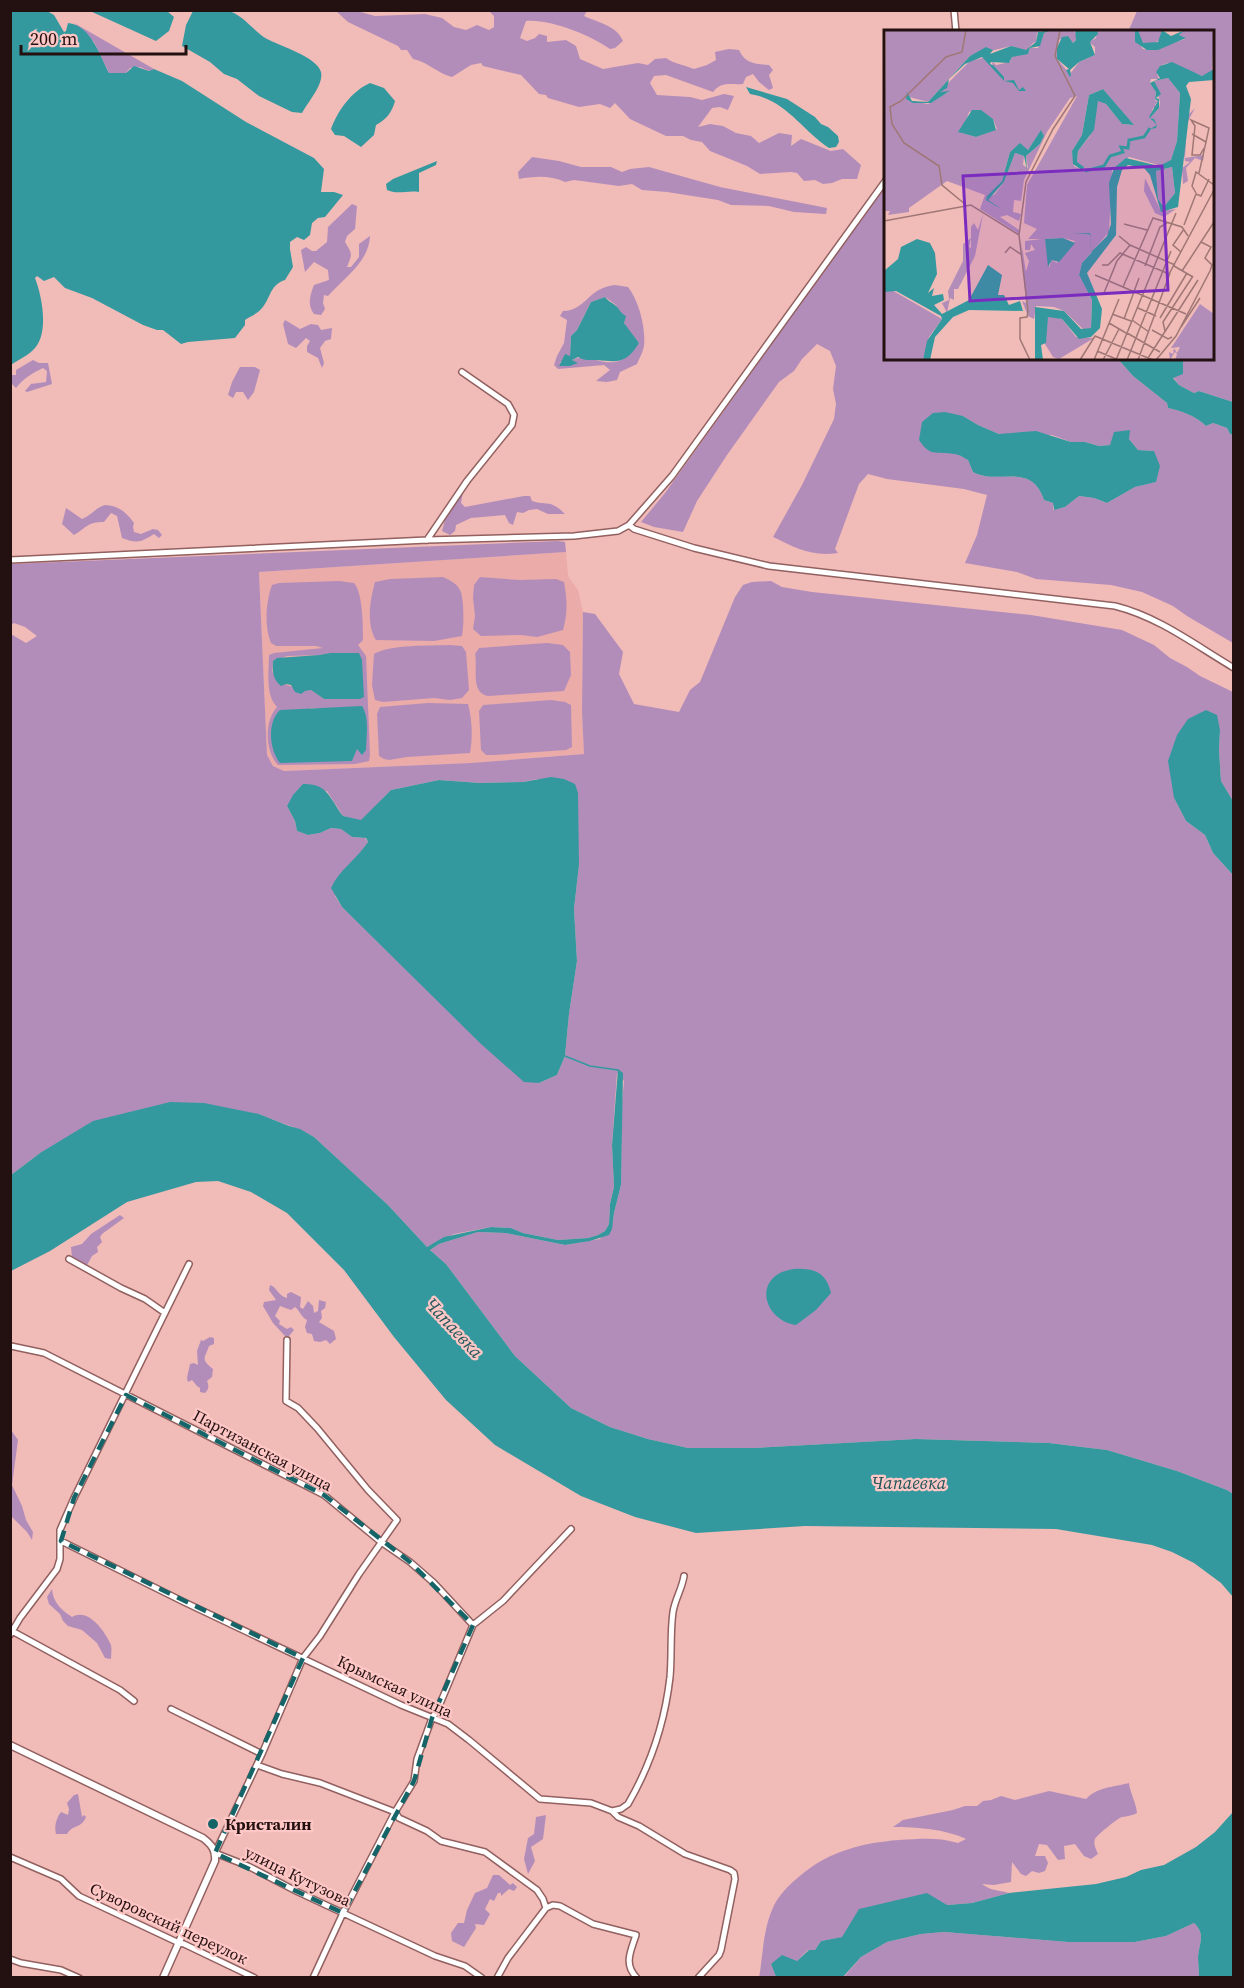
<svg xmlns="http://www.w3.org/2000/svg" width="1244" height="1988" font-family="'Source Serif 4',serif">
<rect width="100%" height="100%" fill="#f1bbb8"/>
<path fill="#eaaba9" d="M566 552 568 576 578 590 583 612 582 712 584 754 471 763 284 771 273 766 267 755 259 572Z"/>
<path fill="#b38dba" fill-rule="evenodd" d="M336 11H357L375 16 425 14 442 18 454 27 466 30 477 25 489 30 494 27V16L489 11H587L584 16C599 23 616 25 623 41L615 48 610 49C590 35 551 19 526 21L520 38 527 41 535 38 539 34 547 36V42L566 40 576 46 580 59 603 69 638 63 648 65 655 59 666 58C674 64 685 65 694 69L707 65 716 60 715 52 729 49 739 50C745 64 756 64 769 65L773 70 769 75 773 88 769 90 759 82 753 74 746 77 743 84C730 85 722 81 713 92L666 75 654 76 650 83 657 95 690 97 702 100 724 94 734 96 728 110 720 107 712 108 698 127 710 124 723 126 736 133 751 136 759 143 779 133 792 135 791 146 801 139 831 151 843 149 861 165 857 179H842L832 183 823 184 815 180 804 181 797 173 791 172 760 174 747 166 710 151 702 142 691 140 683 136H666L630 119 615 103 610 108 600 104 579 107 548 98 546 95 539 94 521 75 483 66 481 63 471 65 452 77C437 73 428 62 413 59L407 50H401L398 46 348 22Z
M1137 11H1233V402L1199 391 1194 393 1179 385 1173 377 1175 376 1183 361 1180 359 1212 358V32H1128Z
M74 23 154 69 149 71 140 67 130 68 126 73H109L94 42Z
M532 157 559 161 581 167H611L622 172 630 169 649 167 720 187 827 208 826 214 794 212 769 206 731 205 718 200 667 192 642 190 632 184 619 186 574 180 565 182C550 175 535 176 519 179L518 172Z
M885 186 886 358 1118 359 1133 376 1167 403 1168 408C1182 411 1196 416 1206 426L1213 423 1227 428 1230 434 1233 435V643L1187 616 1173 606 1142 592 1111 585 1036 579 1017 572 965 563 977 535 987 495 964 489 887 479 868 474 859 484 835 549 838 553C812 557 796 548 773 537L802 485 834 419 836 404 833 389 836 366 830 351 817 344 802 359 794 371 779 382 727 455 697 501 683 532 654 527 641 522 665 493ZM963 416 978 425 999 434 1052 435 1071 442H1085L1099 446 1110 445 1129 430V439L1138 450 1154 451 1155 482 1135 487 1107 503 1094 498 1079 496 1065 507 1053 510V503L1044 500C1031 461 999 486 973 472L968 460 956 453Z
M352 204 357 206 355 229 347 236 345 242C352 254 353 253 347 267H351L359 257V244L370 236C369 262 344 278 328 296L324 295 323 303 325 309 321 315 314 314C307 305 310 295 314 285L329 280 328 270 314 262 305 272 301 250 306 247 312 251H316L327 242 328 227Z
M615 285 628 287C639 301 646 328 644 346 643 352 639 359 637 364L620 372 617 380 607 382 596 381 610 370 604 365 558 369 554 365 557 356 564 343 567 320 560 316 563 311C586 311 587 288 615 285ZM605 297 616 305 626 327 639 343C634 349 628 357 621 360 605 368 587 352 572 360L577 363H559L570 357 571 336 577 330 591 302Z
M285 320 300 329 311 324 318 325 321 330 332 328 331 339 325 341 320 348 324 363 322 368 318 358 307 352V346L310 341 306 338 296 348 288 344 283 324Z
M33 360 39 363H48L52 384 27 392 25 391 31 384 46 382 47 371 43 368C32 373 23 379 16 388L11 383V375H16V370Z
M240 367H255L260 370 254 392 248 400 243 392H236L233 398 228 395 232 382Z
M463 492 461 503 465 507 524 496H530L532 501C548 506 550 499 565 514H548L537 509 529 510 523 513 517 512 513 525 509 523 505 515 471 518 456 525 455 531 450 535 442 531 445 520Z
M105 505C119 506 126 512 134 523L133 527 134 532 141 534 153 529 158 530 162 535 159 538 154 534C141 542 138 544 122 538L117 516 111 513 104 522C87 522 86 528 74 535L62 524 66 508 82 519C92 515 95 508 105 505Z
M558 541 565 542 566 552 259 572 267 755 273 766 284 771 471 763 584 754 582 712 583 612 595 614 623 652 619 674 634 704 679 712 690 690 700 682 735 597 743 585 752 582 771 581 782 587 812 592 1031 615 1122 630 1154 645 1170 658 1187 667 1200 676 1233 692V801L1221 781 1219 750 1220 730 1174 798 1186 821 1205 835 1213 853 1233 875V1494L1227 1490 1177 1471 1107 1450 1049 1443 917 1439 755 1448H688L648 1439 610 1427 571 1408 515 1356 446 1264 430 1250 439 1244 478 1232 505 1233 565 1245 600 1239 613 1222 614 1213 621 1185 622 1102 624 1081 617 1073 612 1145 614 1187 610 1204 609 1224 605 1231 598 1235 588 1238 558 1240 523 1233 511 1228 491 1227 454 1234 427 1247 388 1205 314 1137C297 1127 277 1122 259 1114L40 1153 11 1175V634L26 643 37 636 25 627 14 623 11 625V564ZM538 779 579 865 574 909 577 961 569 1014 565 1056 557 1075 539 1083 419 982 342 907 335 896 368 842 365 838 352 837 341 829 331 828 320 833 308 835 297 831 295 821 287 806 327 791 343 816 361 821 391 790 439 780 480 783 523 782Z
M443 577C450 580 458 584 461 592 464 603 464 625 462 636L434 641 376 640C366 624 370 600 375 582L390 579Z
M480 577 519 580 556 579 564 582C567 599 568 613 563 630L537 637 521 635 481 636 473 629 475 616 473 598 474 585Z
M339 581 354 583C363 593 363 626 363 640L358 645 366 656 370 755 369 761 355 764 278 765C265 752 264 721 277 707 265 695 269 671 269 655L274 653 323 648 316 646H276L271 643C264 627 266 601 272 585L279 583ZM330 653 324 699 311 690C300 692 288 684 277 682L272 671 273 661 287 656 319 655ZM309 708H356L365 711 366 750 358 748Z
M547 643 563 645 570 652 571 675 564 691 488 696C470 693 478 668 475 654L479 648Z
M450 645 462 646 466 652 469 690 462 698 450 700 434 698 383 702 375 700 372 685 374 654C391 644 430 646 450 645Z
M551 700 565 702 571 705 572 747 566 750 494 755H486L481 750 479 711 483 705Z
M428 703 468 704C472 719 473 737 470 753L407 757 389 760 384 759 379 756 377 714 380 707Z
M120 1215 124 1218 102 1234 100 1237 102 1242 97 1247 98 1252 92 1256 86 1267 72 1258 71 1247 82 1244 91 1234Z
M270 1285C277 1287 277 1295 287 1298V1294L291 1292 301 1297 300 1307 303 1309 308 1301 313 1306 314 1313 318 1311 319 1300 326 1302 325 1308 321 1311 322 1318 319 1322 334 1331 336 1339 330 1344 326 1340 320 1342 314 1341 312 1334 307 1333 305 1327 307 1320C301 1317 300 1311 295 1307L291 1310 280 1306 275 1316 280 1321 279 1324 287 1329 291 1327 294 1330 289 1336H285L273 1323 263 1306 264 1302 276 1300 269 1290Z
M210 1337 214 1338V1344L209 1346C204 1360 201 1359 213 1369L212 1377 207 1381C209 1386 209 1389 205 1393L200 1392V1388L197 1386 192 1380 188 1382 187 1378 190 1364 194 1363 198 1365 197 1351 201 1340 203 1341Z
M11 1430 18 1440 12 1485 22 1506 26 1520 33 1532 32 1540 27 1532 11 1516Z
M52 1589C53 1602 61 1610 72 1617 88 1607 105 1631 111 1645 112 1649 111 1655 111 1659L105 1658 97 1643 82 1630 68 1626 63 1621 60 1614 49 1604 47 1597Z
M1129 1783C1130 1793 1136 1802 1137 1813 1131 1816 1128 1816 1122 1817 1118 1818 1097 1835 1095 1839 1093 1844 1096 1849 1098 1854L1091 1859 1084 1856 1075 1844 1064 1846 1065 1859 1058 1860 1047 1845 1039 1844 1035 1856H1045L1048 1863 1045 1871 1039 1873 1032 1871 1026 1876 1021 1874 1012 1862 1011 1882 994 1885 982 1884C991 1891 999 1890 1009 1893L972 1903 947 1905 843 1937 821 1941 815 1950H808L797 1961 771 1964 776 1977 759 1978C763 1955 763 1931 772 1910 778 1895 789 1885 801 1875 830 1851 862 1843 899 1840 920 1839 937 1837 958 1843L966 1839C945 1829 917 1827 893 1827L903 1820 953 1810 965 1806H977L983 1801 991 1800 1001 1796 1015 1800 1049 1791 1086 1799C1097 1787 1114 1787 1129 1783Z
M78 1794 82 1817 84 1815 86 1817C81 1829 73 1824 67 1834H56C54 1827 56 1818 61 1812L68 1815 69 1809 67 1803 74 1795Z
M546 1815 543 1839 531 1847 535 1861 528 1874 524 1859 528 1838 534 1834 536 1817Z
M493 1875H499L510 1885 513 1883 517 1887 514 1891 509 1889 501 1896V1893H498L494 1901 490 1899 485 1909 490 1914 484 1925 475 1924 476 1928 464 1947 452 1941 451 1933 458 1923H464L467 1910 475 1893 487 1888Z
M1194 1923C1206 1934 1199 1943 1198 1957 1198 1963 1199 1971 1199 1977L843 1978 861 1957 887 1942 921 1934 944 1932 1068 1942H1135L1166 1936Z"/>
<path fill="#34999f" d="M11 10 47 11 54 15 64 32 66 31 68 23C91 25 100 56 109 73H126L134 66 149 71 154 69 182 81 246 122 314 158 324 169 321 192H334L343 195 325 217 318 218 312 223 310 235 304 240 297 237 290 242V249L293 267 285 280C268 285 271 302 258 312 254 315 249 317 245 320V325L235 338 188 342 181 344 163 330H157L143 325 92 298 65 288 54 277 44 281 37 276 35 278C42 296 49 332 35 348 29 355 18 360 11 365Z
M90 11H167L174 17 169 31 156 41Z
M193 11C203 10 216 9 226 10 243 14 253 31 267 39 280 46 317 57 321 72 324 84 308 102 302 113L292 112 259 96 237 79 224 74 210 62 182 46 186 25Z
M370 83 384 88 395 101C392 112 387 119 376 125L374 135 361 147 344 136 335 135 331 129C338 110 352 91 370 83Z
M746 87 787 99 815 117 821 124 828 127 838 136 839 142 836 147 829 148C802 130 785 99 750 94Z
M437 161 436 165 419 173V192C408 190 397 195 387 190L386 184 393 179Z
M605 297C608 301 611 302 615 305 619 308 620 313 626 316L624 323 639 343C626 364 618 362 597 360 589 360 584 361 578 357L572 360 578 363 570 366H559L565 354 570 356 571 336 577 330 591 302Z
M1118 359H1180L1183 361V374L1173 378 1179 385 1194 393 1199 391 1233 402V435L1230 434 1227 428 1213 423 1206 426C1196 416 1182 411 1168 408L1167 403 1133 376Z
M945 412 963 416 978 425 999 434 1036 431 1071 442H1085L1099 446 1110 445 1114 432 1130 430 1129 439 1138 450 1154 451 1160 466 1156 482 1135 487 1107 503 1094 498 1079 496 1065 507 1054 510 1053 503 1044 500C1031 461 999 486 973 472L968 460C964 458 959 454 954 454 936 451 931 458 919 440L922 422 933 413Z
M330 653H359L362 660 364 697 360 699H324L311 690 305 691 301 694 295 692 291 685 286 684 281 686C273 680 272 671 273 661L277 658 319 655Z
M362 706C370 718 366 737 366 750L362 755 357 749 352 761 280 763C269 750 267 722 280 710Z
M1206 710 1217 715 1220 730 1219 750 1221 781 1233 801V875L1213 853 1205 835 1186 821 1174 798 1168 761 1177 735 1188 719Z
M551 777 564 779 575 784 578 793 579 865 574 909 577 961 569 1014 565 1056 557 1075 539 1083 524 1082 481 1044 342 907 331 888C339 870 357 859 368 842L366 838 352 837 341 829 331 828 320 833 308 835 297 831 295 821 287 806 293 795 303 784C328 783 330 799 343 816L361 820 391 790 439 780 480 783 523 782Z
M618 1069 623 1073 621 1185 614 1213 612 1229 609 1235 590 1241 565 1245 505 1233 478 1232 439 1244 430 1250 446 1264 515 1356 571 1408 610 1427 648 1439 688 1448H755L916 1439 1049 1443 1107 1450 1177 1471 1227 1490 1233 1494V1597L1221 1583 1194 1563 1172 1552 1152 1545 1056 1529 805 1526 696 1533 635 1517 581 1496 495 1445 446 1400 394 1337 344 1270 287 1213 251 1192 218 1181 196 1182 127 1202 50 1251 11 1271V1175L40 1153 93 1121 170 1102 204 1103 259 1114 289 1126 300 1129 314 1137 388 1205 427 1247 444 1237 491 1227 511 1228 523 1233 558 1240 588 1238 598 1235 605 1231 609 1224 610 1204 614 1187 612 1145Z
M794 1269C814 1268 826 1272 831 1293L816 1310 796 1325C768 1321 754 1287 780 1273 784 1271 789 1270 794 1269Z
M1233 1812V1977H1199C1199 1971 1198 1963 1198 1957 1199 1943 1206 1934 1194 1923L1166 1936 1135 1942H1068L944 1932 921 1934 887 1942 861 1957 843 1977H776L771 1964 782 1955 797 1961 809 1950H815L821 1941 842 1937 859 1909 927 1893 947 1905 972 1903 1009 1893 1096 1884 1126 1877 1141 1870 1164 1865 1196 1847 1215 1832Z"/>
<g fill="none" stroke-linecap="round" stroke-linejoin="round">
<path stroke="#34999f" stroke-width="1.5" d="M565 1056 590 1066 618 1070"/>
<g stroke="#91605f" stroke-width="8">
<path id="minor" d="M954 10 956 32
M629 525 634 529 694 548 769 566 1115 606C1159 617 1195 645 1234 668
M427 540 467 481 512 425 514 415 508 404 462 372
M10 560 427 540 574 536 618 531 629 525 672 476 886 180
M69 1259 121 1288 145 1299 165 1313
M287 1340 286 1401 298 1408 317 1428 368 1490 397 1520 359 1574 320 1636 303 1658 262 1754 215 1853 248 1866 298 1892 435 1956 465 1966 482 1978
M11 1346 44 1353 324 1495 381 1542 410 1562 434 1583 473 1625
M61 1541 184 1602 401 1705 448 1724 469 1740 540 1799 591 1803 612 1811 618 1817 639 1826 685 1854 730 1870 734 1873 735 1879 721 1950 719 1955 698 1978
M12 1631 120 1690 134 1701
M10 1635 20 1618 57 1569 60 1559V1530L74 1498 189 1264
M171 1709 262 1754
M257 1765 282 1774 320 1783 395 1812 399 1818 427 1831 441 1841 485 1852 537 1890 543 1899 546 1908 553 1905 560 1906 593 1924 636 1935C631 1951 623 1964 637 1978
M612 1811 621 1809 628 1804C650 1766 665 1721 670 1677 672 1655 670 1633 673 1612 675 1599 682 1589 684 1576
M10 1857 61 1879 79 1896 179 1943 184 1944 255 1978
M10 1959 21 1963 61 1970 79 1978
M313 1978 343 1913 395 1812 414 1781 417 1759 432 1718 437 1711 473 1625 503 1601 571 1529
M497 1978 508 1958 546 1908"/>
</g>
<g stroke="#91605f" stroke-width="9">
<path id="tertiary" d="M10 1745 203 1838C212 1845 216 1850 215 1861L163 1978"/>
</g>
<use href="#minor" stroke="#fff" stroke-width="5"/>
<use href="#tertiary" stroke="#fff" stroke-width="6"/>
</g>
<path fill="none" stroke="#146468" stroke-width="4.5" stroke-dasharray="12 8" stroke-linejoin="round" d="M126 1395 324 1495 410 1562 473 1625 432 1718 414 1781 343 1913 215 1853 303 1658 61 1541 74 1498Z"/>
<circle fill="#146468" stroke="#ffc7c5" stroke-width="2" cx="213" cy="1824" r="6"/>
<g text-anchor="middle" stroke-width="4.5" stroke-linejoin="round" paint-order="stroke">
<g font-size="16" fill="#231010" stroke="#ffc7c5">
<text transform="translate(263 1450) rotate(28)" y="6">Партизанская улица</text>
<text transform="translate(395 1686) rotate(25)" y="6">Крымская улица</text>
<text transform="translate(298 1876) rotate(26)" y="6">улица Кутузова</text>
<text transform="translate(169 1923) rotate(25)" y="6">Суворовский переулок</text>
</g>
<g font-size="16" font-weight="bold" fill="#231010" stroke="#ffc7c5" text-anchor="start">
<text x="225" y="1830">Кристалин</text>
</g>
<g font-size="18" font-style="italic" fill="#1f565a" stroke="#ffc7c5">
<text transform="translate(454 1328) rotate(47)" y="6">Чапаевка</text>
<text x="909" y="1489">Чапаевка</text>
</g>
</g>
<g transform="translate(884 30)">
<rect width="330" height="330" fill="#f1bbb8"/>
<path d="M2 0H158L153 3 152 12 149 13 142 21 127 16 86 26 44 72 25 67 23 70 44 74 65 62H55L86 31 99 28 105 31 104 33 109 37 108 31 112 35 126 32 128 27 145 22 146 18H154L160 3 168 0H189L194 7 189 13 183 6 175 10 173 29 186 44 195 32 211 25V17L205 12 212 8 213 0H253L251 7 259 19 269 20 301 9 295 5 301 0H330L328 42 318 46 284 33 278 35 273 44 275 49H267L266 53 272 61 271 70 274 71 271 75 273 78H269L266 88 275 78 276 72 270 51 284 48 296 63 293 111 287 131 278 136 245 127 228 140 225 202 198 233 195 245 208 270 207 298 200 300 180 281 170 277 152 276 150 289 144 286 138 271 142 273 137 211 142 242 145 231 141 223 151 220 147 214 146 220H141V211L158 209H144L153 199 140 193 143 155 193 66 186 68 163 102 140 150 137 171 130 170 129 182 137 184 135 191 123 185 116 187 135 200V204L96 179 101 165 63 151 25 178V182L4 185 6 181H0ZM219 59 249 95 238 94 222 74 214 70 206 106 194 121 193 132 195 137H200L199 141 190 136 188 121 198 105 205 65ZM94 80 109 89 113 99 92 107 78 103 85 82ZM157 101 160 106 156 114 142 126 144 138 139 135 140 126 131 123 120 152 111 164 102 169 118 151 126 122 134 115 144 120ZM161 209 179 208 191 211 173 233 168 230 165 238ZM278 0 276 10 270 13H259L255 9 254 0ZM304 77V85L311 78 303 93 301 128 320 125 319 131 311 128 302 138 304 151 299 154 298 138 306 132 301 131 300 124ZM288 137 291 163 281 177 274 169 272 141ZM261 148 277 181 292 179 280 187 271 183 260 161ZM99 184 91 226 74 259H70V270L66 268 63 283 58 273 65 270 64 261 79 231V214L87 208 85 217 87 218V197L90 193 94 200ZM6 259 58 289 45 307 39 330H0V262ZM316 274 330 284V330H291L293 324 291 322 286 330 285 322 289 324 290 318 293 323 296 317 287 318ZM169 286 178 289 192 307 210 308 175 329 169 327 161 314V294L164 287Z" fill="#b38dba" fill-rule="evenodd"/>
<path d="M168 0 160 3 156 16 146 18 144 24 128 27 125 33 107 32 106 34 109 35 120 47V51L130 50 135 60 139 57 142 61H135L129 53 120 51 98 27 81 34 65 49 63 58 56 62 66 61 47 73H29L22 69 23 62 28 71 44 72 86 26 102 17 109 20 106 24 127 16 142 20 152 12 154 2ZM191 0H213L214 4 206 12 211 25 195 32 186 40 187 45 186 47 182 40 185 39 173 29V18L178 7 184 6 189 13 192 10ZM254 0 259 13 274 12 278 0 287 6 301 0 295 5 302 8 274 20H263L251 12V1ZM288 32 318 46 330 39V50L305 52 302 56 307 69 294 177 277 182 266 145 260 138 244 135 238 140 233 157 232 205 203 243 218 279 216 298 207 307 195 309 178 289 164 287 162 313 157 315 159 330H151V277L180 281 197 299 207 298 208 270 195 245 198 233 208 222 206 215 207 207 205 204 189 203H206L207 208 206 216 208 221 223 206 227 194 225 153 230 138 242 128 275 136 287 130 293 111 296 63 284 48 270 51 277 64 272 68 275 69V78L266 88 270 89 273 95 272 98 266 99 273 95 265 87 274 71 271 69 272 62 266 53 276 48 272 42 276 36ZM288 137 291 163 280 177 274 169 272 141ZM219 59 250 95 238 94 222 74 214 71 210 100 194 121 193 132 200 137 199 141 189 134 188 121 198 105 205 65ZM88 80H97L109 89 112 100 92 107 74 102ZM157 100 160 106 156 114 142 126 143 140 140 126 131 123 120 152 104 170 116 178 112 176 102 170 103 166 118 151 126 122 136 113 144 120ZM179 208 191 213 175 232 168 230 164 237 161 209ZM33 209 46 213 51 223 53 244 44 263 50 258 48 266 59 264 60 270 50 275 58 284 85 270 104 235 118 245 114 265H120L125 275 136 271 139 281 85 280 69 287 51 307 46 330H39L43 311 58 289 57 286 12 261 0 262V241L14 229 17 217Z" fill="#34999f" fill-rule="evenodd"/>
<path fill="none" stroke="#34999f" stroke-width="3" d="M201 141 220 136 226 126 239 122 237 117 244 118 245 110 260 107 266 98"/>
<path fill="none" stroke="#9f7775" stroke-width="1.5" d="M82 0 78 22 62 27 17 71 6 77 8 94 20 113 55 136 58 155 82 175M308 104 322 112 315 143M320 118 316 125H308L311 96 307 90 325 98 322 112M312 163 308 156 312 142 330 155M0 191 87 175 135 205 144 281 143 287 136 288V309L146 330M240 194 263 200M300 195 312 164 317 166 325 149M135 205 142 152 169 99 191 66 171 26 176 0M235 206 246 215 291 235M297 222 289 215 300 199M121 223 126 217 138 225M218 235H224L236 223 285 244 330 160M261 236 276 197 283 193M290 236 309 247M298 241 330 192M211 245 302 284M239 257 269 188 298 197 304 206M220 263 233 231 246 215M254 278 272 286M228 284 247 291M276 288 303 243M240 289 255 248M248 290 265 302M225 293 242 303M297 297 316 268M268 300 284 309 288 307M281 301 279 292 309 246M243 303 276 322M213 321 232 329M264 328 314 250M196 330 211 306 269 330M210 330 235 269M219 330 235 299M232 330 292 183M243 330 287 221M254 330 286 243M272 330 292 306 326 241 328 235 321 228 327 217 317 212"/>
<path fill="#7b2cbf" fill-opacity="0.15" stroke="#7b2cbf" stroke-width="3" d="M278 136 284 260 86 271 79 146Z"/>
<rect width="330" height="330" fill="none" stroke="#231010" stroke-width="3"/>
</g>
<rect width="1244" height="1988" fill="none" stroke="#231010" stroke-width="24"/>
<path d="M21 45v9h165v-9" fill="none" stroke="#231010" stroke-width="3"/>
<text x="30" y="45" font-size="18" fill="#231010" stroke="#ffc7c5" stroke-width="4.5" paint-order="stroke">200 m</text>
</svg>
